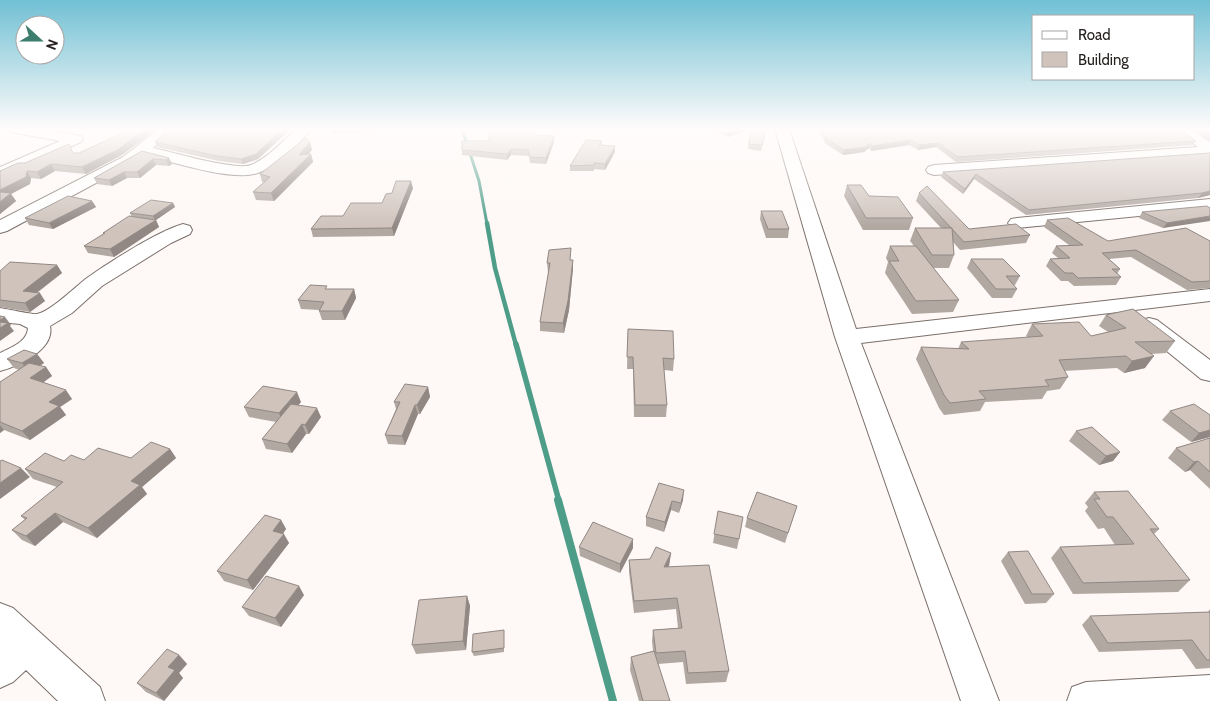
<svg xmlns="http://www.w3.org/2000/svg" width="1210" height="701" font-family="Cabin,sans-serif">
<rect width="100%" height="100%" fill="#fef8f6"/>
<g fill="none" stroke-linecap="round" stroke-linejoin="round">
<path stroke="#4e9d89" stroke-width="3" d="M462 129 479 181 487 224"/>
<path stroke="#4e9d89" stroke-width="4.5" d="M487 223 495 268 516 345"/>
<path stroke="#4e9d89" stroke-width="5.5" d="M516 344 559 501"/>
<path stroke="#4e9d89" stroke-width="8" d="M558 500 613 701"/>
<g stroke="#7a6f6a" stroke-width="2">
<path id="minor" d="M9 129H42L76 135 81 136 83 139 81 142 0 178V167L60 141 16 133 11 132Z
M159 129H175L153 148C172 152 236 171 251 165 268 158 283 141 296 129H311C301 143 271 171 254 174 227 180 173 162 144 155L133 163 7 231 0 233V220L123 157Z
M775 129H789L856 329 1210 289V301L861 343 999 701H961L835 337Z
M1174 129H1190L1210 142V156L934 175 928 173 926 170 928 167 934 165 1198 147Z
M1210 199V209L1017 228 1011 227 1008 223 1011 219 1017 218Z
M183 224 190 226 192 230 190 234 171 243 102 286 72 313 50 326C55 350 18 366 0 371V353C12 347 27 342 28 328L20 324 0 322V308C6 309 35 315 37 314 50 312 75 287 87 278 108 263 158 231 183 224Z
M1149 318 1157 320 1210 360V381L1201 379 1141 330 1138 325 1141 320Z
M0 603 13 608 100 687 105 701H58L26 670 13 682 0 688Z
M1210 675V701H1067L1072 687 1086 682Z"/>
</g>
<use href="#minor" fill="#fff" fill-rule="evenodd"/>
</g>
<path fill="#b2a8a2" d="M169 129H291L258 159 243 164 219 161 157 147 155 142Z
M330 129H377L375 131 332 134Z
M708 129H767L761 151 748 149 750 130 728 137Z
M817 129H1180L1196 141 1193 145 956 162 936 147 918 150 909 145 871 151 869 148 864 152 843 155 826 144Z
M1193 129H1210V141Z
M154 131 122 155 86 174 55 171 41 179 31 178 30 184 11 194 16 201 0 214V171L25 163 74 153H79Z
M535 135 554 136V142L546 164 530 163 529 156 511 155 507 160 462 155V150L489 141Z
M602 141V145L615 146V152L605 170 594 169V171H570V166Z
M310 142 312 150 308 154H311L313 162 274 201 256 200 253 192 264 182H262L260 174Z
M142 151 169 158 172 164 169 166 156 165 140 178H127L112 186 97 184 94 178Z
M1210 153V195L1198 198 1026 215 974 179 963 194 941 177 943 172Z
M847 185 913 218 909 230H863L844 196Z
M413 188 394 236 313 237 311 229 382 203 392 193Z
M919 193 969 229 1030 235 1026 243 960 250 953 242 954 255 949 268H933L959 300 953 312 912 314 885 273 888 262 886 258 890 246H914L910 241 915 228H941L916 201Z
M92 201 96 207 53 229 29 225 25 218Z
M173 203 175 207 156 220 159 227 114 257 88 253 84 246 104 234 103 233 132 217 130 213Z
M1210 208 1163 228 1139 218 1142 212Z
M761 211 789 229 788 238H766L760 219Z
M1047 220 1108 241H1210V288L1187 290 1131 257 1109 259 1120 269 1117 274 1121 277 1116 285 1074 286 1068 281H1061L1046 266 1050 259 1058 258 1052 253 1056 246 1069 245 1044 227Z
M971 259 1020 276 1015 285H1013L1017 289 1012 298H992L967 268Z
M571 260 573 268 569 310 564 333 540 331V322L549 272H548L547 263Z
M57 265 62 273 37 293 45 301 30 312 0 307V271Z
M327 289H354L356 298 345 320H322L319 311V310L301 309 298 300Z
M1106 315 1175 341 1166 353 1151 354 1145 368 1124 373 1117 368 1064 371 1068 377 1060 389 1047 391 1042 399 985 402 980 411 944 415 939 408 916 359 921 347 958 349 961 342 1028 338 1026 336 1032 324 1091 336 1108 332 1099 326Z
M628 329 674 359 673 371 664 370 667 405 666 417H634L633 369H627Z
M37 354 44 363 40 366 46 367 52 376 43 382 72 399 60 407 66 415 30 440 4 430 0 433V382L19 370 14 368 7 359Z
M428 387 430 397 420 414H418L405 445 388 444 385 435 396 409 394 402Z
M301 402 298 405 321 417 309 434H306L292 453 266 449 262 439 276 422 249 417 244 407Z
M1170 411 1210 415V437L1191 442 1162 420Z
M1076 431 1120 452 1113 461 1099 465 1069 441Z
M1210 438V489L1190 470 1185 472 1168 458 1176 448Z
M170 449 176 458 142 487 147 494 97 538 63 522 35 546 22 540 12 530 25 520 21 516 57 487 33 479 25 469 64 461 131 458Z
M659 483 683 500 679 513 671 510 664 532 646 526V517Z
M1094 492 1159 529 1154 534 1190 580 1178 592 1073 594 1051 558 1060 547 1115 545 1104 528 1098 529 1085 511 1088 507 1085 503Z
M797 506 785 543 745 527 747 518Z
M718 511 739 539 737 549 713 543Z
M281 520 286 529 283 534 289 543 253 590 224 581 217 571Z
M579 547 633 548 620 573 580 556Z
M1008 552 1054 594 1046 603 1025 604 1001 561Z
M671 553 669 567 729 671 726 682 686 684 683 662 658 664 670 701H639L630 670 631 657 653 651 652 641 653 630 678 628 676 609 634 613 629 572V560L650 559Z
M304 595 281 627 249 616 242 607Z
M467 596 470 606 466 650 416 654 412 645Z
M1210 609V668L1196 669 1182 649 1099 652 1082 625 1090 616 1208 612Z
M504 635V652L474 656 472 652Z
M179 655 187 664 179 673 183 678 164 701 146 692 137 683Z"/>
<path fill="#918884" d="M145 129H153L154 131 122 155 86 174 82 167Z
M283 129H291L258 159 243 164 241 159Z
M737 129H750V130L728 137V132Z
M554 136V142L546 164V158Z
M911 140 909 145 871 151 872 146Z
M310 142 312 150 302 162 299 155Z
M870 143 869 148 864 152 843 155 844 150Z
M938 143 936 147 918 150 919 145Z
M615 146V152L605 170V164Z
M511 149V155L507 160V154Z
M311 154 313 162 274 201 271 193Z
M169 158 172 164 169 166 166 160Z
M153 159 156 165 140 178 137 172Z
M51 164 55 171 41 179 37 172Z
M27 171 31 178 30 184 11 194 16 201 0 214V190Z
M124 172 127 178 112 186 109 180Z
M976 174 974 179 963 194 965 189Z
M411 181 413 188 394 236 392 228Z
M1210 191V195L1198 198 1202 193Z
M92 201 96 207 53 229 49 223Z
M173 203 175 207 156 220 159 227 114 257 110 249 155 220 153 216Z
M1210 216V221L1163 228 1167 223Z
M573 260V268L569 310 564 333 563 323Z
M57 265 62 273 28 299 23 291Z
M354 289 356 298 345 320 342 311Z
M40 293 45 301 30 312 25 303Z
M5 317 11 325 10 326 14 331 0 341V320Z
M37 354 44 363 29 373 22 363Z
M1154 356 1145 368 1124 373 1132 361Z
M46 367 52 376 37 387 30 378Z
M428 387 430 397 420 414 417 405Z
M66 390 72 399 60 407 66 415 30 440 22 431 49 402Z
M297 392 301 402 283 423 279 413Z
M415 405 418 414 405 445 402 436Z
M317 408 321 417 309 434 305 425Z
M302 424 306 434 292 453 287 444Z
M0 425 4 430 0 433Z
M1210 430V437L1191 442 1199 433Z
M170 449 176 458 142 487 147 494 97 538 88 528 131 481Z
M1120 452 1113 461 1099 465 1106 456Z
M1198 461 1190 470 1185 472 1194 462Z
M21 468 30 477 0 499V483Z
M684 490 683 500 679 513 681 503Z
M672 501 671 510 664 532 665 522Z
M55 513 63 522 35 546 26 536Z
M281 520 286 529 278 540 273 531Z
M284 534 289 543 253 590 247 580Z
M633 539V548L620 573V564Z
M671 553 669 565 663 578 664 567Z
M299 586 304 595 281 627 275 618Z
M467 596 470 606 466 650 463 641Z
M179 655 187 664 179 673 183 678 164 701 156 693 168 667Z"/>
<path fill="#cfc3bc" stroke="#918884" d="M131 129H145L119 149 82 167 51 164 37 172 27 171 26 177 0 190V171L18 163H25L69 144 73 153H79Z
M169 129H283L256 154 241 159 217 156 155 142Z
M490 129H535V135L554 136 546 158 530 157 528 150 511 149 507 154 462 150V141H489Z
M722 129H737L728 132Z
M751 129H766L762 145 749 144Z
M821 129H1180L1196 141 958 157 938 143 919 145 911 140 872 146 870 143 866 147 844 150 827 139Z
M1203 129H1210V134Z
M306 138 310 142 299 155 311 154 271 193 253 192 270 177 260 174Z
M586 140 602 141 599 145 615 146 605 164 594 163V165L570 166Z
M142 151 169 158 166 160 153 159 137 172H124L109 180 94 178Z
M1210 153V191L1202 193 1029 210 976 174 965 189 943 172Z
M396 181H411L392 228 311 229 321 216H343L351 203H382L386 194 392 193Z
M847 185H861L869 196 898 197 913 218H866Z
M927 186 969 229 1016 224 1030 235 964 242 919 193Z
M0 192 11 193 0 202Z
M68 196 92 201 49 223 25 218Z
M151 200 173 203 153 216 130 213Z
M1207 206 1210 208V216L1167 223 1142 212Z
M761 211H782L789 229H768Z
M129 216 156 220 110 249 84 246 105 233H103Z
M1068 218 1108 241 1186 228 1210 241V281L1192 282 1136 250 1102 253 1120 269H1112L1121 277 1078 278 1073 273H1065L1050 259 1070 258 1056 246 1083 245 1047 220Z
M915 228H952L954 255H932Z
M890 246H916L959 300 916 301 889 261H899Z
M571 248 570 260H573L568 301 563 323 540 322 550 263H547L549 250Z
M971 259H1003L1020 276H1006L1017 289H996Z
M10 262 57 265 23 291 40 293 25 303 0 300V271Z
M310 285 327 286 325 289H354L342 311H319L324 302 298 300Z
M1133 309 1175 341 1135 342 1154 356 1132 361 1126 356 1059 360 1068 377 1045 380 1049 386 979 391 986 399 950 403 944 395 921 347 969 349 961 342 1043 336 1032 324 1079 322 1091 336 1126 328 1106 315Z
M0 316 5 317 0 320Z
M0 322 8 323 0 328Z
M628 329 673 331 674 359 663 358 667 405H635L633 357H627Z
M24 350 37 354 22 363 7 359Z
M29 363 46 367 30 378 66 390 49 402 59 406 22 431 0 422V382Z
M405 384 428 387 417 405H415L402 436 385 435 400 402H394Z
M263 386 297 392 279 413 244 407Z
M291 404 317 408 305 425 302 424 287 444 262 439Z
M1194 404 1210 415V430L1199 433 1170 411Z
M1092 427 1120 452 1106 456 1076 431Z
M1210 438V472L1198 461 1194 462 1176 448Z
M151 442 170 449 131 481 140 485 88 528 55 513 26 536 12 530 27 518 21 516 63 482 25 469 45 453 64 461 71 455 84 460 98 448 131 458Z
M2 460 21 468 0 483V461Z
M659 483 684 490 681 503 672 501 665 522 646 517Z
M1128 491 1159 529H1150L1190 580 1083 583 1060 547 1134 544 1113 517H1107L1094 499H1100L1094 492Z
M757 492 797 506 788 533 747 518Z
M718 511 743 517 739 539 714 534Z
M265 515 281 520 273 531 284 534 247 580 217 571Z
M593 522 633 539 620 564 579 547Z
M656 547 671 553 664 567 709 565 729 671 688 673 685 651 656 653 653 630 682 628 677 598 634 601 629 560 650 559Z
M1028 551 1054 594H1032L1008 552Z
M266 576 299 586 275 618 242 607Z
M467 596 463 641 412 645 419 600Z
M1210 612V660H1207L1192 640 1108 643 1090 616Z
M504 630V648L472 652 473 634Z
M167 649 179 655 168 667 175 670 156 693 137 683Z
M654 651 670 701H643L631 657Z"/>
<linearGradient id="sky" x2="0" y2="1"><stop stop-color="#71c0d4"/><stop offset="0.57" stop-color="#fffcfb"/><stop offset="1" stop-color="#fffcfb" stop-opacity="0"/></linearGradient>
<rect width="1210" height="227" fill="url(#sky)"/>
<rect x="1032" y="15" width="162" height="65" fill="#ffffff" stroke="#a8a6a5"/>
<rect x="1042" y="31" width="25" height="8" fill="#ffffff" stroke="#a8a6a5"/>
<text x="1078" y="40" font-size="15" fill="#26211f">Road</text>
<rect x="1042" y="52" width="25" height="15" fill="#cfc3bc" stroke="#a8a6a5"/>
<text x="1078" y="65" font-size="15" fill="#26211f">Building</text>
<g transform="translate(40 40) rotate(111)"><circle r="24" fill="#ffffff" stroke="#a8a6a5"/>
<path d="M0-4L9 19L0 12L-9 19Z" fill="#3c7d6d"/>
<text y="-8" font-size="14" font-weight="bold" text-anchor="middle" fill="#26211f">N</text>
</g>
</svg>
